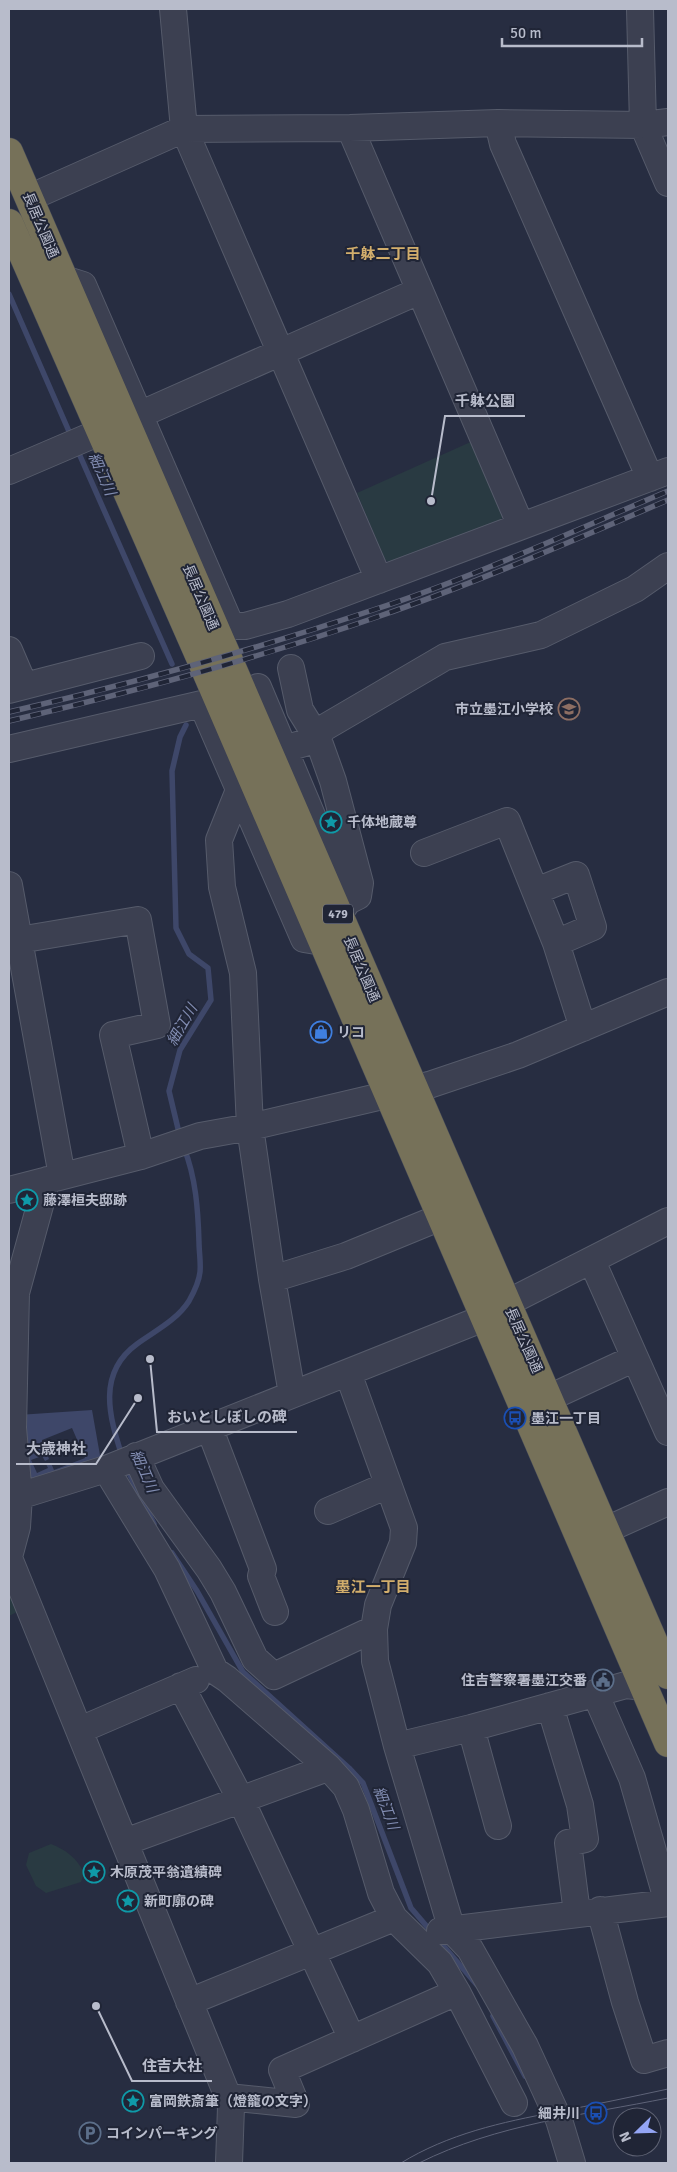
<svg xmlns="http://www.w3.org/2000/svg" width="677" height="2172" font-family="Signika,'Noto Sans JP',sans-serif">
<rect width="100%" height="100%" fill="#272d41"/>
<path fill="#293a42" d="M475 440 504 510 499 527 398 566 385 560 357 493Z
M9 1590 19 1611 9 1616Z
M51 1844C66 1850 77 1858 84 1873L81 1882 46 1893 36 1886 26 1865 29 1853Z"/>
<path fill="#3e4769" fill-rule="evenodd" d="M92 1410 101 1461 29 1486 18 1415ZM72 1428 85 1458 54 1470 51 1463 46 1464 48 1468 37 1473 31 1460 42 1456 45 1461 49 1459 42 1440Z"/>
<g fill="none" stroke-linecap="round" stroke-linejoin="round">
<path stroke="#3e4769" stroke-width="5.5" d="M9 294 71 436
M77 449 172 664
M180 1137 169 1091 180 1050 211 1000 208 968 189 954 176 928 172 771 180 737 186 725
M122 1456C109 1416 97 1373 137 1344 155 1331 177 1320 189 1301 194 1292 199 1282 200 1272 201 1262 199 1252 199 1242 198 1210 196 1178 184 1148
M126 1467 154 1524
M172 1553 197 1591 243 1672 349 1768 363 1783 411 1908 477 1985
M493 2016 525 2076"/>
<g stroke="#565b6b" stroke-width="28">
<path id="minor" d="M173 9 184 129 379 580
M640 9 643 125 668 183
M498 123 503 144 650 478
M350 128 521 526
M29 198 184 129 350 128 498 123 643 125 668 122
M64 279 83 285 231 626H245L288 614 668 471
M139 415 419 291
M9 471 100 432
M9 650 24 685
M291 668 300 710 318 739 333 781 360 883 358 896 348 901 338 915
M258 687 348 901
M9 690 141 656
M9 749 202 704 304 939 322 942
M284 749 318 739 322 729 445 657 541 635 635 589 668 566
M239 790 219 840 222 887 243 973 250 1127 272 1279 292 1394
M424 853 507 821 556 943 583 1028
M9 885 62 1176
M536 891 576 875 593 927 556 943
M19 940 138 920 157 1025 113 1035 141 1156
M9 1190 141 1156 200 1136 250 1127 429 1085 518 1055 668 992
M592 1261 668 1432
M272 1279 346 1256 441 1217
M348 1373 404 1528 403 1543 378 1605 374 1629 375 1661 397 1746 452 1930 470 1949 525 2046 559 2120 572 2163
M549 1398 635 1358
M209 1427 263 1569 261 1576 275 1612
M136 1456 151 1489 209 1569 223 1592 255 1659 274 1676 374 1629
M106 1469 167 1569 215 1671 227 1679 328 1767 346 1787 356 1810 381 1893 394 1918 440 1963 457 1992 514 2103
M19 1496 106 1469 484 1318 507 1303 668 1221
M328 1511 388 1485
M606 1530 668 1502
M9 1557 17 1527 19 1496 13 1428 16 1293 47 1180
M9 1558 228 2097 231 2107 229 2163
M181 1686 241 1800 352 2039
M595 1693 632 1778 668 1903
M550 1706 580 1805 585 1839 568 1843 577 1913
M471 1728 498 1826
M80 1730 196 1680
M397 1746 471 1728 626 1685 644 1687
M125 1842 319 1771
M600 1910 625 2002 644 2060 668 2053
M440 1931 668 1903
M189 2002 394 1918
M228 2097 296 2104 282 2070 457 1992"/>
</g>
<g stroke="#434858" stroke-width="29">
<path id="highway" d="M9 152 668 1675
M9 223 202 662 668 1743"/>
</g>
<use href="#minor" stroke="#3c4051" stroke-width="26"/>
<use href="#highway" stroke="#767159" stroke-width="28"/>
<path stroke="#5e6378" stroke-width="1" d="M401 2163C448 2134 502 2122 556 2112 593 2105 631 2097 668 2089
M419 2163C497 2124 584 2115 668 2098"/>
<g stroke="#5e6378" stroke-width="5.5">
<path id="rail" d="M9 712C132 684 253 650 373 610 474 577 571 532 668 491
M9 721C133 692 256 659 377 617 476 583 572 541 668 500"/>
</g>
<use href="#rail" stroke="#202536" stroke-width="4" stroke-dasharray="11" stroke-linecap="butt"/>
</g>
<defs>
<g id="school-ring" transform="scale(1.125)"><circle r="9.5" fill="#202536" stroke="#8d6e63" stroke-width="1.5"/><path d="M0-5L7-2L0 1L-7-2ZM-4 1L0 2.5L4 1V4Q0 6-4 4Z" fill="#8d6e63"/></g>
<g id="sight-ring" transform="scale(1.125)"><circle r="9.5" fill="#202536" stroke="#0f9aa8" stroke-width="1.5"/><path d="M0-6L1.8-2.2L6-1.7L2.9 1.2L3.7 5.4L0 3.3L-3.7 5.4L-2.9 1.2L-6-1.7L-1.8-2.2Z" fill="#0f9aa8"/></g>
<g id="shop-ring" transform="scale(1.125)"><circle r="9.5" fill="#202536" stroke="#3f7fe0" stroke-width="1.5"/><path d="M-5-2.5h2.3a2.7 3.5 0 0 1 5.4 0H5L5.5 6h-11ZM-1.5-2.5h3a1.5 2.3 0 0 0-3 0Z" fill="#3f7fe0"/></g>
<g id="bus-ring" transform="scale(1.125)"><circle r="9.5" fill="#202536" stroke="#1a4fb4" stroke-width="1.5"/><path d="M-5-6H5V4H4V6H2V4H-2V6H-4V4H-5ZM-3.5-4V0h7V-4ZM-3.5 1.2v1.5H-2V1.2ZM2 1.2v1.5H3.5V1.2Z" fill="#1a4fb4"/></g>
<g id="civic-ring" transform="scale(1.125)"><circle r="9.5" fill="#202536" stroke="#5c6f8a" stroke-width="1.5"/><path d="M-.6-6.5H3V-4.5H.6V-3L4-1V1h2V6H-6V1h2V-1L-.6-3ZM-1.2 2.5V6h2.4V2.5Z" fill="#5c6f8a"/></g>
<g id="parking-ring" transform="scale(1.125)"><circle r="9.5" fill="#202536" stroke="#5c6f8a" stroke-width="1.5"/><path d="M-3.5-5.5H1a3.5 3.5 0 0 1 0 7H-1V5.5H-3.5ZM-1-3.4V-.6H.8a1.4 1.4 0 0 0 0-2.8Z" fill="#5c6f8a"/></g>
</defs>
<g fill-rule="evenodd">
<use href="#school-ring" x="569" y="709"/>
<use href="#sight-ring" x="331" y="822"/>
<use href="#shop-ring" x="321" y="1032"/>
<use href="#sight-ring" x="27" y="1200"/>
<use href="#bus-ring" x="515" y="1418"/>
<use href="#civic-ring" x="603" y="1680"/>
<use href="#sight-ring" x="94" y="1872"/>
<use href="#sight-ring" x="128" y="1901"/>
<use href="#sight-ring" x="133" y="2101"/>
<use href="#bus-ring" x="596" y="2113"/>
<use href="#parking-ring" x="90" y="2133"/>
</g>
<g text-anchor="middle" stroke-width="4" stroke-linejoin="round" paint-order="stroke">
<rect fill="#202536" stroke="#8a8f9e" stroke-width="1" x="323" y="904.5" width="30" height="19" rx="4"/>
<g font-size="12" font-weight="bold" fill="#b8bccb">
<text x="338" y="918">479</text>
</g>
<g font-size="14" fill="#b8bccb" stroke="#202536">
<text transform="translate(41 225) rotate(67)" y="5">長居公園通</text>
<text transform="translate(201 597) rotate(67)" y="5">長居公園通</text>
<text transform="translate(362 969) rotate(67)" y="5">長居公園通</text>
<text transform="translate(524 1340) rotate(66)" y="5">長居公園通</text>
</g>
<g font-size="14" font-weight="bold" fill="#b8bccb" stroke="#202536" text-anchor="start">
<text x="553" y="714" text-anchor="end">市立墨江小学校</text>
<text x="347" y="827">千体地蔵尊</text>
<text x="337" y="1037">リコ</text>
<text x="43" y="1205">藤澤桓夫邸跡</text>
<text x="531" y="1423">墨江一丁目</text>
<text x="587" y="1685" text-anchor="end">住吉警察署墨江交番</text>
<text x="110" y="1877">木原茂平翁遺績碑</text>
<text x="144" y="1906">新町廓の碑</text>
<text x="149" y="2106">富岡鉄斎筆（燈籠の文字）</text>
<text x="580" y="2118" text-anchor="end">細井川</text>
<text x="106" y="2138">コインパーキング</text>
</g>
<g font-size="15" font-weight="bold" fill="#d2ae6c" stroke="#202536">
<text x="383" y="259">千躰二丁目</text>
<text x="373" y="1592">墨江一丁目</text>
</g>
<g font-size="15" font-style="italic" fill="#818cb1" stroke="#202536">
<text transform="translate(102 474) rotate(66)" y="5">細江川</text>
<text transform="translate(182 1025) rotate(-60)" y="5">細江川</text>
<text transform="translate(144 1471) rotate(66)" y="5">細江川</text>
<text transform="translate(386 1808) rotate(69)" y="5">細江川</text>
</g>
</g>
<path fill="none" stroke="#b8bccb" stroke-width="2" d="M431 501L445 416H525M150 1359L157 1432H297M138 1398L96 1464H16M96 2006L132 2081H212"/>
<g fill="#b8bccb" stroke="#202536" stroke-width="2">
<circle cx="431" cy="501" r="5"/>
<circle cx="150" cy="1359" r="5"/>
<circle cx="138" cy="1398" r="5"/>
<circle cx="96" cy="2006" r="5"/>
</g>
<g font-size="15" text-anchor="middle" font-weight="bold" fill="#b8bccb" stroke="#202536" stroke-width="4" stroke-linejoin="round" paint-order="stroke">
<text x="485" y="406">千躰公園</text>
<text x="227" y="1422">おいとしぼしの碑</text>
<text x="56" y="1454">大歳神社</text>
<text x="172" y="2071">住吉大社</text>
</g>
<rect width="677" height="2172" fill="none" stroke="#b8bccb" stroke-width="20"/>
<g transform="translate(637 2132) rotate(247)"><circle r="24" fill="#202536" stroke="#5d6172"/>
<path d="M0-4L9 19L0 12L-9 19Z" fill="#94a5f4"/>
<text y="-8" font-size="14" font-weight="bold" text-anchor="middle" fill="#b8bccb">N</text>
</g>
<path d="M502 38v8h140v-8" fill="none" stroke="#b8bccb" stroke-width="2.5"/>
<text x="510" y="38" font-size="15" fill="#b8bccb" stroke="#202536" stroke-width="4" paint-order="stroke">50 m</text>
</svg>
